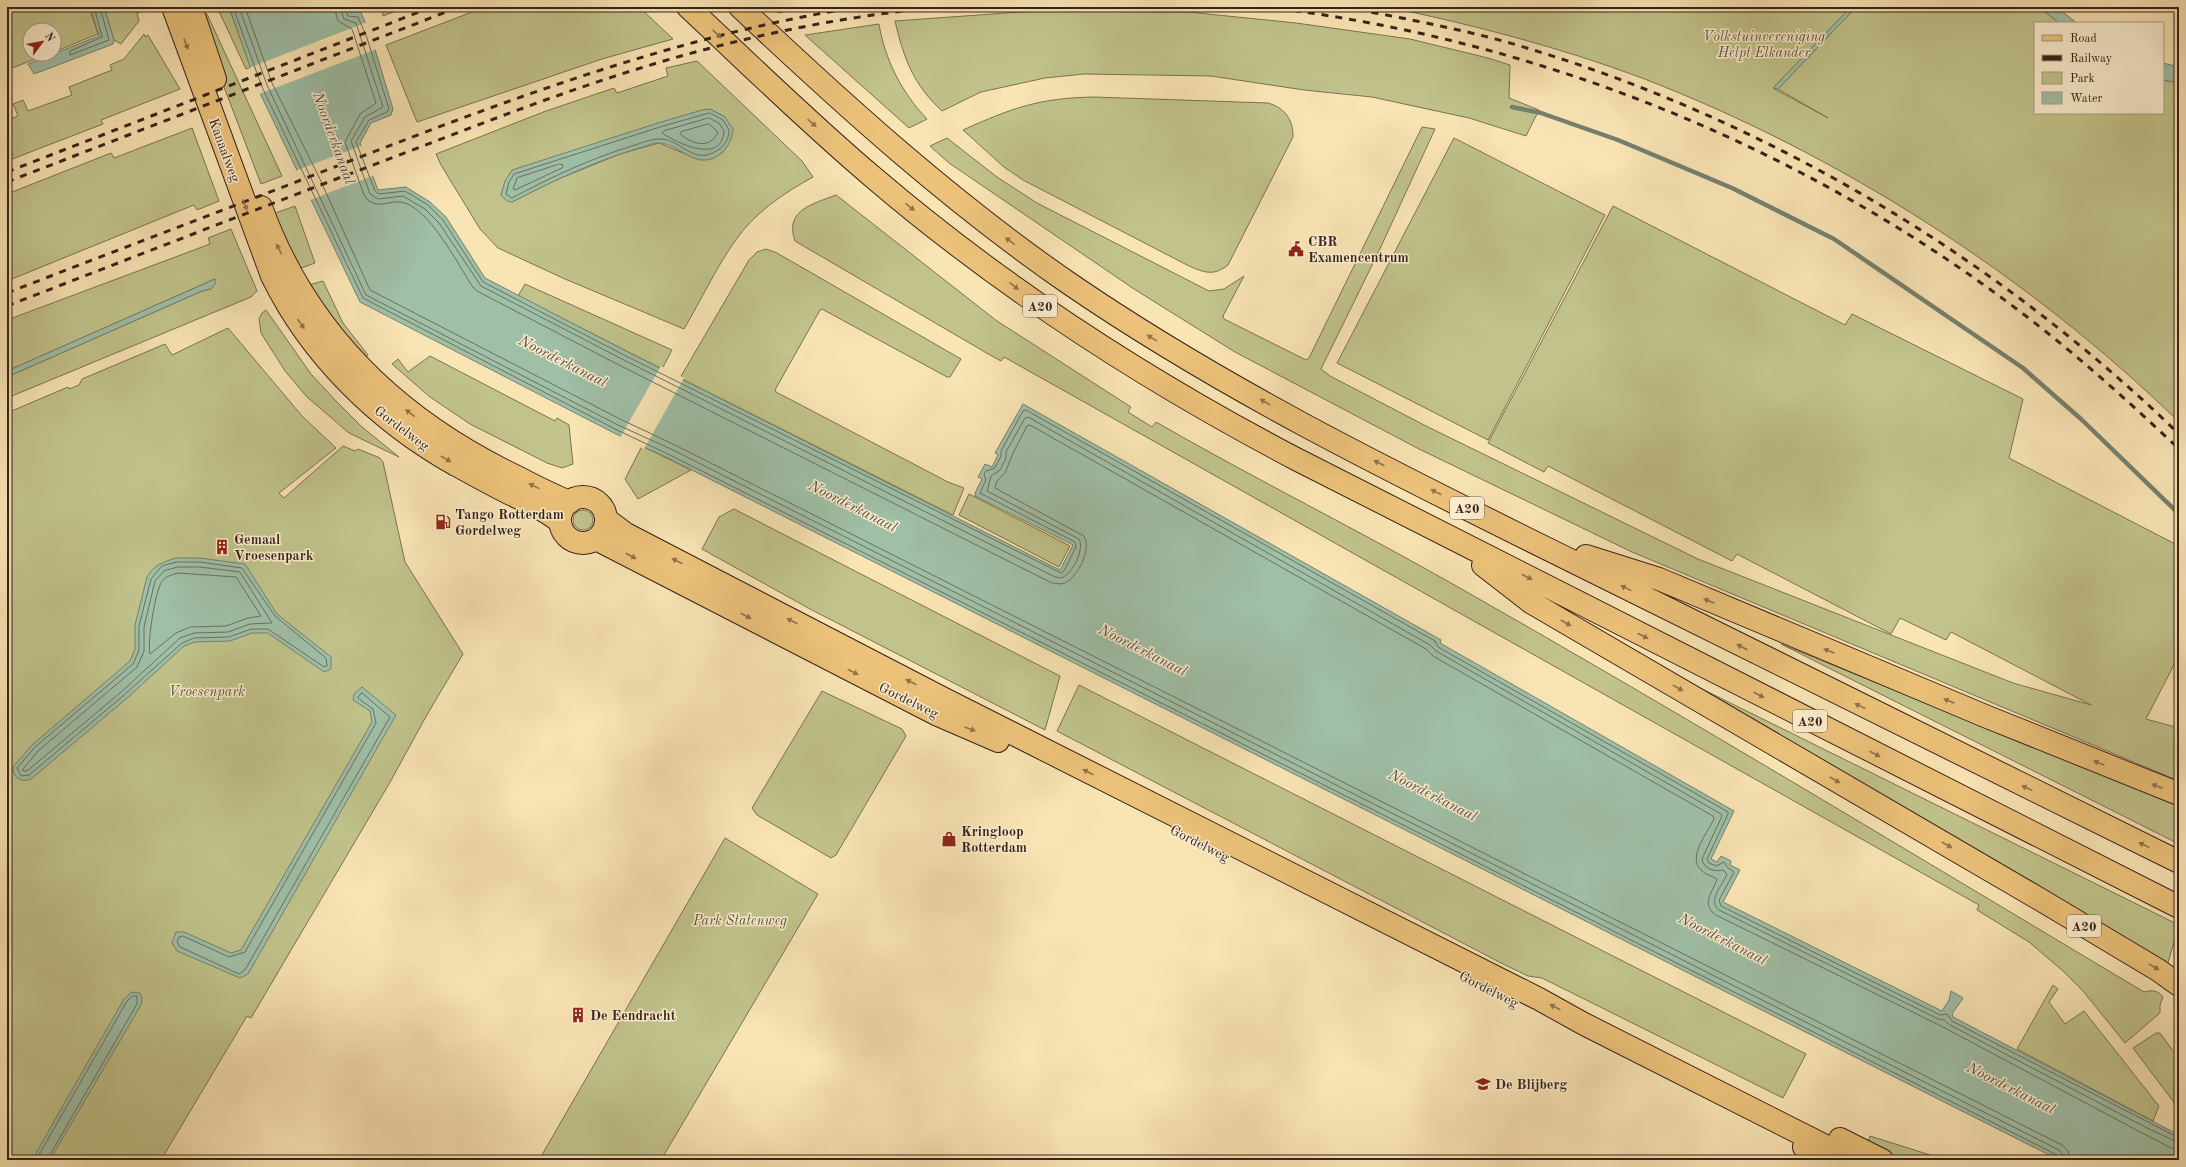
<svg xmlns="http://www.w3.org/2000/svg" width="2186" height="1167" font-family="'Old Standard TT',serif">
<rect width="100%" height="100%" fill="#f9e4b4"/>
<filter id="stains"><feTurbulence type="fractalNoise" baseFrequency=".005" numOctaves="4"/><feColorMatrix values="0 0 0 0 .2 0 0 0 0 .09 0 0 0 0 .02 0 0 0 .5 -.17"/></filter>
<radialGradient id="worn" r=".72"><stop offset=".6" stop-color="#630" stop-opacity="0"/><stop offset="1" stop-color="#630" stop-opacity=".3"/></radialGradient>
<path fill="#c1c38b" stroke="#7c7252" fill-rule="evenodd" d="M7 7H89L98 34 54 52V30H30V54H48L7 70Z
M104 7H138L140 12 137 13 139 21 121 44 114 40Z
M217 7H229L251 67 246 69Z
M381 7H406L383 16Z
M485 7H639L673 39 602 59 417 122 386 45Z
M772 7H802L778 13Z
M1388 7H1851L1773 88 1828 118 1778 89 1856 7H2039L2059 23H2035V113H2163V80L2179 83V422C2028 275 1839 154 1642 78 1559 47 1474 25 1388 7Z
M1034 11 1188 12 1296 23 1410 39 1488 58 1510 65 1509 98 1539 110 1526 136 1469 118 1372 97 1304 90 1211 76 1084 74 1045 78 981 92 942 111C913 84 904 59 895 21Z
M198 13 207 14 282 176 261 184 216 66Z
M879 24C885 60 902 93 927 119L909 128 805 35Z
M144 34 145 37 148 35 180 89 101 120 103 124 7 161V120L18 116 13 104 23 100 28 111 72 95 69 87 112 70 110 65 124 59Z
M697 61 802 161 813 177C784 193 754 213 735 241 716 268 701 300 684 329L565 279 498 248 480 229 441 165 436 154 546 111 614 88 617 93 668 76 666 68ZM710 109 725 117 723 152 713 158 700 160 659 143 620 154 551 182 512 202 501 195 503 190Z
M1094 97 1268 103C1285 108 1293 119 1293 137L1228 265C1214 276 1205 273 1189 266L1023 180 1004 167 963 130C1012 108 1039 98 1094 97Z
M1422 127 1435 129 1379 251 1321 369 1330 376 1428 427 1698 559 2013 683 2091 705 1951 632 1946 640 1900 618 1891 634 1737 554 1732 561 1548 466 1544 472 1488 443 1613 206 1845 325 1852 314 2023 399 2009 458 2179 546V655L2146 719 2179 728V781L1632 552 1419 449 1235 352 1134 289 949 163 930 146 947 138 997 177 1037 203 1209 291 1224 289 1244 276 1223 316 1224 319 1306 360 1309 358Z
M192 128 219 201 197 210 194 205 7 281V194L111 153 114 158Z
M1454 138 1605 215 1488 440 1337 363Z
M836 195 997 321 1131 407 1128 412 1152 427 1156 422C1255 479 1358 530 1458 587 1689 718 1916 856 2144 992 2153 990 2157 990 2163 997L2160 1005V1013L2125 1043 2083 991 2063 971 2029 942 1977 910 1979 905 1004 357 1001 361 990 355 795 241C784 210 813 204 836 195Z
M295 206 315 263 296 270 270 215Z
M231 229 257 291 251 297 7 398V377L202 291 211 289 215 279 7 371V320L210 244 208 238Z
M766 249 777 253 961 359 950 377H947L822 309 820 310 775 390 776 392 948 482 964 488 953 515 680 378 749 260 757 252Z
M323 281 343 323 368 355 358 361 305 286Z
M525 284 672 350 662 369 518 296Z
M266 310 311 374 336 401 362 427 399 457 349 433 307 397 285 371 261 333 259 319 262 313Z
M228 328 302 416 336 448 279 493 284 498 343 446 355 451 358 449 380 458 383 462 405 562 463 654 428 713 389 784 251 1018 247 1016 161 1160H7V413L68 387 69 389 79 385 82 379 165 344 172 355Z
M430 356 555 421 557 418 569 425 573 464 562 468 547 463 470 424 430 397 392 364 398 359 408 372Z
M642 446 691 470 638 499 625 479Z
M969 494 1070 546 1059 567 959 515Z
M734 509 1060 676 1045 730 810 609 702 549 719 517Z
M573 520a10 10 0 1 1 20 0a10 10 0 1 1-20 0Z
M1781 644 2179 806V844Z
M1690 683 2179 925 2167 966Z
M1079 685 1806 1054 1783 1098 1542 978 1528 976 1503 964 1057 731Z
M822 691 902 729 906 736 836 855 831 858 757 815 752 808Z
M725 838 818 894 661 1160H539Z
M2053 985 2058 989 2049 1002 2065 1024 2084 1011 2159 1106 2153 1121 2017 1049Z
M2156 1033H2160L2179 1059V1109L2133 1048Z
M1870 1136 1946 1160H1902L1867 1144Z"/>
<path fill="#9fbfa7" stroke="#75806f" d="M90 7H104L114 40 113 44 34 74 28 64 99 36Z
M229 7H349L351 13 360 10 371 36 393 109 391 115 371 123 360 143 378 190 406 187 430 202 446 217 485 278 624 350 1060 570 1073 545 975 496V493L982 479 978 477 985 464 992 467 998 455 995 453 1023 404 1441 640 1440 643 1734 811 1711 859 1717 862 1721 856 1731 861 1730 865 1740 870 1723 902 1942 1011 1949 1000 1951 991 1963 998 1952 1014 1953 1017 2179 1135V1160H2059L670 459 614 433 360 302 258 89Z
M1851 7H1856L1778 89 1773 88Z
M2039 7H2056L2077 23H2059Z
M2163 63 2179 67V83L2163 80Z
M710 109 725 117 733 129C732 141 726 152 714 158 693 167 679 144 659 143 653 142 645 147 639 148 595 161 553 181 512 202L507 201 501 195 505 181 512 170 658 123 702 110Z
M215 279V284L211 289 202 291 7 377V371Z
M176 558H200L245 564 277 614 331 657V669L324 672 268 633H252L230 641 195 642 184 646 126 699 31 779C22 783 12 778 13 767L32 745 130 661 135 649V625L147 577C154 565 163 562 176 558Z
M362 687 396 715 248 974 240 978 177 951 172 943 176 932H184L231 953 241 950 372 722 370 711 353 700 354 694Z
M132 992 140 993 142 998 141 1005 50 1160H32L124 999Z"/>
<path fill="#f9e4b4" d="M367 22 377 49 259 94 249 68Z
M363 145 375 175 310 200 295 171Z
M661 366 684 378 644 449 620 438Z"/>
<g fill="none" stroke-linecap="round" stroke-linejoin="round">
<path stroke="#6a7060" stroke-width="1" d="M94 7 102 37 70 51V55L109 40 100 7
M233 7 262 87 363 298 615 429 672 456 2057 1155 2059 1160
M239 7 267 85 366 295 618 425 675 451 2059 1150 2063 1155 2064 1160
M245 7 272 83 319 177 370 290 620 419 677 446 2062 1145 2068 1151 2070 1160
M334 7 338 21 352 29 376 103 360 114 345 142 364 195 369 201 376 204C384 205 392 201 401 202 428 206 458 264 472 286L477 291 617 364 1052 583 1062 584C1077 580 1092 549 1084 536L995 488 997 481 1005 473 1013 453 1027 426 1030 425 1426 649 1433 656 1713 816 1714 819C1708 832 1687 857 1701 870 1706 875 1712 876 1717 879 1713 892 1700 904 1716 915L1941 1026 2146 1135 2171 1148 2179 1149
M340 7 344 19 356 23 383 107 365 117 351 141 370 194 378 199 403 196 425 209 439 223 481 286 620 358 1055 577 1061 578C1072 575 1085 549 1079 539L987 491 991 476 1000 470 1006 458V452L1025 418 1028 417 1430 645 1436 651 1721 814 1722 816 1702 859C1704 869 1714 872 1723 870L1727 874C1723 885 1707 900 1719 910L1938 1019 1944 1020 1950 1025 2149 1129 2179 1143
M345 7 348 16 358 17 367 38 389 109 387 112 369 120 356 142 375 191 379 194 405 191 428 205 443 220 483 282 622 354 1061 573 1064 571 1076 547 1075 542 980 493 986 480 984 474 986 471 995 468 1001 456V451L1023 411 1026 410 1435 641 1438 647 1728 812V814L1707 859 1709 863 1716 866 1724 862 1727 867 1734 872 1719 900 1721 906 1940 1015 1947 1014 1952 1021 2179 1138
M710 113 723 120 729 130C729 138 725 146 718 150 693 167 681 138 659 139 651 139 642 143 635 145 592 158 551 177 512 198L506 194 509 182 514 174 660 127Z
M709 118 719 123 724 131C722 165 677 143 662 133L664 131Z
M709 124 718 132C710 150 692 144 680 134L681 132Z
M560 164 563 165 562 168 515 190 513 189 517 178Z
M177 562H200L242 568 275 616 326 658 327 666 324 667 268 629H251L229 637 194 638 182 643 123 696 29 775 21 776 17 768 35 747 133 664 139 650V626L151 579 162 566Z
M178 567H200L240 572 272 623 250 624 228 632 194 633 180 638 120 693 27 771H23V769L38 751 137 667 144 651V627L155 581 164 571Z
M178 573 236 577 261 616 248 618 226 626 190 627 176 633 150 654C147 643 155 592 162 581 166 576 172 575 178 573Z
M362 693 390 717 245 970 239 974 180 947 177 942 179 937 183 936 229 957 245 952 376 723 373 709 358 698Z
M36 1160 127 1001 133 996H137V1004L47 1160"/>
<path stroke="#75806f" stroke-width="4.5" d="M1512 107 1541 113 1618 140 1732 188 1834 239 2023 368 2081 419 2179 514"/>
<g stroke="#36221a" stroke-width="24">
<path id="major" d="M173 7 272 276C311 356 379 422 456 465 475 475 494 486 513 495 529 503 546 510 560 522
M191 7 215 79
M261 207C306 332 397 419 515 476 533 485 551 495 570 502
M560 520a23 23 0 1 1 46 0a23 23 0 1 1-46 0Z
M606 519 626 534 946 700 1539 999 1584 1024 1853 1160
M596 539 938 715 998 741
M1840 1139 1882 1160
M1804 1147 1813 1160"/>
</g>
<g stroke="#36221a" stroke-width="24">
<path id="highway" d="M688 7C750 65 810 124 874 178 1004 289 1147 381 1298 460L2179 907
M740 7C845 106 951 202 1070 284 1235 397 1417 484 1596 573 1790 669 1984 766 2179 862
M1586 556 1659 579 1985 716 2179 794
M1483 565 1532 603 2041 900 2158 970 2179 985"/>
</g>
<use href="#major" stroke="#ecc27a" stroke-width="22"/>
<use href="#highway" stroke="#ecc27a" stroke-width="22"/>
<path stroke="#36221a" stroke-width="3" stroke-dasharray="7 7" stroke-linecap="butt" d="M1266 7C1537 39 1800 145 2018 310 2075 353 2127 400 2179 449
M1344 7C1397 17 1451 27 1503 41 1756 113 1991 252 2179 434
M7 172 432 7
M7 182 459 7
M7 293C117 250 227 209 337 166 507 100 678 35 859 7
M7 306C136 256 265 206 394 157 473 127 551 96 631 71 732 39 835 17 940 7"/>
</g>
<defs><path id="oneway-solid" d="M-6-.8H1V-3.2L6.5 0L1 3.2V.8H-6Z"/></defs>
<g fill="#91724a">
<use href="#oneway-solid" transform="translate(717 34) rotate(43)"/>
<use href="#oneway-solid" transform="translate(186 44) rotate(70)"/>
<use href="#oneway-solid" transform="translate(812 123) rotate(42)"/>
<use href="#oneway-solid" transform="translate(245 205) rotate(70)"/>
<use href="#oneway-solid" transform="translate(910 207) rotate(39)"/>
<use href="#oneway-solid" transform="translate(1010 241) rotate(-144)"/>
<use href="#oneway-solid" transform="translate(279 249) rotate(-116)"/>
<use href="#oneway-solid" transform="translate(1014 286) rotate(37)"/>
<use href="#oneway-solid" transform="translate(301 324) rotate(55)"/>
<use href="#oneway-solid" transform="translate(1152 338) rotate(-148)"/>
<use href="#oneway-solid" transform="translate(1265 402) rotate(-151)"/>
<use href="#oneway-solid" transform="translate(410 413) rotate(-143)"/>
<use href="#oneway-solid" transform="translate(446 459) rotate(30)"/>
<use href="#oneway-solid" transform="translate(1379 463) rotate(-153)"/>
<use href="#oneway-solid" transform="translate(534 486) rotate(-154)"/>
<use href="#oneway-solid" transform="translate(1436 492) rotate(-153)"/>
<use href="#oneway-solid" transform="translate(631 556) rotate(27)"/>
<use href="#oneway-solid" transform="translate(677 561) rotate(-153)"/>
<use href="#oneway-solid" transform="translate(1527 577) rotate(27)"/>
<use href="#oneway-solid" transform="translate(1626 588) rotate(-154)"/>
<use href="#oneway-solid" transform="translate(1709 601) rotate(-157)"/>
<use href="#oneway-solid" transform="translate(746 616) rotate(27)"/>
<use href="#oneway-solid" transform="translate(792 621) rotate(-153)"/>
<use href="#oneway-solid" transform="translate(1566 623) rotate(30)"/>
<use href="#oneway-solid" transform="translate(1643 636) rotate(27)"/>
<use href="#oneway-solid" transform="translate(1742 647) rotate(-153)"/>
<use href="#oneway-solid" transform="translate(1829 651) rotate(-157)"/>
<use href="#oneway-solid" transform="translate(853 672) rotate(27)"/>
<use href="#oneway-solid" transform="translate(911 682) rotate(-153)"/>
<use href="#oneway-solid" transform="translate(1678 688) rotate(30)"/>
<use href="#oneway-solid" transform="translate(1759 695) rotate(27)"/>
<use href="#oneway-solid" transform="translate(1949 701) rotate(-157)"/>
<use href="#oneway-solid" transform="translate(1860 706) rotate(-154)"/>
<use href="#oneway-solid" transform="translate(970 729) rotate(20)"/>
<use href="#oneway-solid" transform="translate(1875 754) rotate(27)"/>
<use href="#oneway-solid" transform="translate(2099 763) rotate(-158)"/>
<use href="#oneway-solid" transform="translate(1088 772) rotate(-153)"/>
<use href="#oneway-solid" transform="translate(1835 780) rotate(30)"/>
<use href="#oneway-solid" transform="translate(2157 786) rotate(-159)"/>
<use href="#oneway-solid" transform="translate(2027 788) rotate(-154)"/>
<use href="#oneway-solid" transform="translate(1947 845) rotate(30)"/>
<use href="#oneway-solid" transform="translate(2144 845) rotate(-154)"/>
<use href="#oneway-solid" transform="translate(2154 967) rotate(31)"/>
<use href="#oneway-solid" transform="translate(1555 1007) rotate(-153)"/>
</g>
<defs>
<g id="civic-bare" transform="scale(1.2)"><path d="M-.6-6.5H3V-4.5H.6V-3L4-1V1h2V6H-6V1h2V-1L-.6-3ZM-1.2 2.5V6h2.4V2.5Z" fill="#8f2418" stroke="#fbedce" stroke-width="2.5" paint-order="stroke"/></g>
<g id="fuel-bare" transform="scale(1.2)"><path d="M-5.5-6h7V0h2V4h1.3V-2.5L3-4.5l.8-.8L6-3V5H2.5V1h-1V6h-7ZM-4.2-4.7v3.2H.2V-4.7Z" fill="#8f2418" stroke="#fbedce" stroke-width="2.5" paint-order="stroke"/></g>
<g id="building-bare" transform="scale(1.2)"><path d="M-4-6H4V6H1V3H-1V6H-4ZM-2.5-4.3h1.7v1.8h-1.7ZM.8-4.3h1.7v1.8H.8ZM-2.5-1h1.7V.8h-1.7ZM.8-1h1.7V.8H.8Z" fill="#8f2418" stroke="#fbedce" stroke-width="2.5" paint-order="stroke"/></g>
<g id="shop-bare" transform="scale(1.2)"><path d="M-5-2.5h2.3a2.7 3.5 0 0 1 5.4 0H5L5.5 6h-11ZM-1.5-2.5h3a1.5 2.3 0 0 0-3 0Z" fill="#8f2418" stroke="#fbedce" stroke-width="2.5" paint-order="stroke"/></g>
<g id="school-bare" transform="scale(1.2)"><path d="M0-5L7-2L0 1L-7-2ZM-4 1L0 2.5L4 1V4Q0 6-4 4Z" fill="#8f2418" stroke="#fbedce" stroke-width="2.5" paint-order="stroke"/></g>
</defs>
<g fill-rule="evenodd">
<use href="#civic-bare" x="1296" y="249"/>
<use href="#fuel-bare" x="443" y="522"/>
<use href="#building-bare" x="222" y="547"/>
<use href="#shop-bare" x="949" y="839"/>
<use href="#building-bare" x="578" y="1015"/>
<use href="#school-bare" x="1483" y="1084"/>
</g>
<g text-anchor="middle" stroke-width="3" stroke-linejoin="round" paint-order="stroke">
<g fill="#fbedce" stroke="#715f50" stroke-width="1">
<rect x="1023" y="295" width="34" height="22" rx="3"/>
<rect x="1450" y="497" width="34" height="22" rx="3"/>
<rect x="1793" y="710" width="34" height="22" rx="3"/>
<rect x="2067" y="915" width="34" height="22" rx="3"/>
</g>
<g font-size="13" font-weight="bold" fill="#36221a">
<text x="1040" y="311">A20</text>
<text x="1467" y="513">A20</text>
<text x="1810" y="726">A20</text>
<text x="2084" y="931">A20</text>
</g>
<g font-size="14" font-style="italic" fill="#60523c" stroke="#fbedce">
<text x="1764" y="41">Volkstuinvereniging<tspan x="1764" dy="16">Helpt Elkander</tspan></text>
<text x="207" y="696">Vroesenpark</text>
<text x="740" y="925">Park Statenweg</text>
</g>
<g font-size="14" fill="#36221a" stroke="#fbedce">
<text transform="translate(225 150) rotate(70)" y="5">Kanaalweg</text>
<text transform="translate(402 428) rotate(37)" y="5">Gordelweg</text>
<text transform="translate(909 700) rotate(26)" y="5">Gordelweg</text>
<text transform="translate(1200 843) rotate(27)" y="5">Gordelweg</text>
<text transform="translate(1489 989) rotate(27)" y="5">Gordelweg</text>
</g>
<g font-size="14" font-weight="bold" fill="#36221a" stroke="#fbedce" text-anchor="start">
<text x="1308" y="246">CBR<tspan x="1308" dy="16">Examencentrum</tspan></text>
<text x="455" y="519">Tango Rotterdam<tspan x="455" dy="16">Gordelweg</tspan></text>
<text x="234" y="544">Gemaal<tspan x="234" dy="16">Vroesenpark</tspan></text>
<text x="961" y="836">Kringloop<tspan x="961" dy="16">Rotterdam</tspan></text>
<text x="590" y="1020">De Eendracht</text>
<text x="1495" y="1089">De Blijberg</text>
</g>
<g font-size="15" font-style="italic" fill="#565144" stroke="#fbedce">
<text transform="translate(334 138) rotate(70)" y="5">Noorderkanaal</text>
<text transform="translate(563 361) rotate(27)" y="5">Noorderkanaal</text>
<text transform="translate(853 506) rotate(27)" y="5">Noorderkanaal</text>
<text transform="translate(1143 650) rotate(27)" y="5">Noorderkanaal</text>
<text transform="translate(1433 795) rotate(27)" y="5">Noorderkanaal</text>
<text transform="translate(1723 939) rotate(27)" y="5">Noorderkanaal</text>
<text transform="translate(2011 1088) rotate(27)" y="5">Noorderkanaal</text>
</g>
</g>
<rect width="2186" height="1167" fill="none" stroke="#f9e4b4" stroke-width="24"/>
<rect x="8" y="8" width="2170" height="1151" fill="none" stroke="#36221a" stroke-width="2"/>
<rect x="12" y="12" width="2162" height="1143" fill="none" stroke="#36221a"/>
<rect x="2034" y="22" width="130" height="92" fill="#fbedce" stroke="#ac9c86"/>
<rect x="2042" y="35" width="20" height="6" fill="#ecc27a" stroke="#ac9c86"/>
<text x="2070" y="42" font-size="12" fill="#36221a">Road</text>
<rect x="2042" y="55" width="20" height="6" fill="#36221a" stroke="#ac9c86"/>
<text x="2070" y="62" font-size="12" fill="#36221a">Railway</text>
<rect x="2042" y="72" width="20" height="12" fill="#c1c38b" stroke="#ac9c86"/>
<text x="2070" y="82" font-size="12" fill="#36221a">Park</text>
<rect x="2042" y="92" width="20" height="12" fill="#9fbfa7" stroke="#ac9c86"/>
<text x="2070" y="102" font-size="12" fill="#36221a">Water</text>
<g transform="translate(42 42) rotate(58)"><circle r="19" fill="#fbedce" stroke="#ac9c86"/>
<path d="M0-3L7 15L0 10L-7 15Z" fill="#8f2418"/>
<text y="-6" font-size="11" font-weight="bold" text-anchor="middle" fill="#36221a">N</text>
</g>
<rect width="100%" height="100%" filter="url(#stains)"/>
<rect width="100%" height="100%" fill="url(#worn)"/>
</svg>
